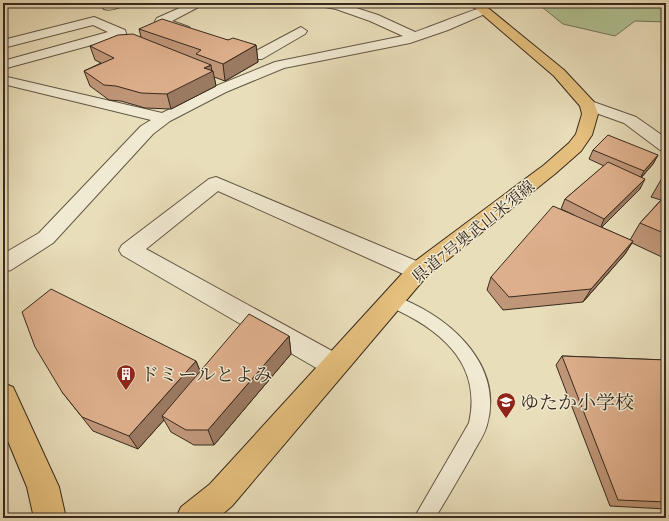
<svg xmlns="http://www.w3.org/2000/svg" width="669" height="521" font-family="'EB Garamond','Noto Serif JP',serif">
<rect width="100%" height="100%" fill="#e9deba"/>
<filter id="stains"><feTurbulence type="fractalNoise" baseFrequency=".005" numOctaves="4"/><feColorMatrix values="0 0 0 0 .2 0 0 0 0 .09 0 0 0 0 .02 0 0 0 .5 -.17"/></filter>
<radialGradient id="worn" r=".72"><stop offset=".6" stop-color="#630" stop-opacity="0"/><stop offset="1" stop-color="#630" stop-opacity=".3"/></radialGradient>
<path fill="#b1c294" stroke="#747659" d="M537 3H666V22L635 21 615 36 563 24Z"/>
<g fill="none" stroke-linecap="round" stroke-linejoin="round">
<g stroke="#645745" stroke-width="2">
<path id="lane" d="M391 295C444 312 505 362 487 425 484 436 477 445 472 455 460 476 448 497 435 518H414L469 423C483 361 437 327 386 305L383 301 386 297Z"/>
</g>
<g stroke="#645745" stroke-width="2">
<path id="street" d="M108 3H126C121 8 110 11 104 9L102 7Z
M191 3H206L172 21 189 27 191 30 189 33H181L157 24 155 21 157 18Z
M312 3H349L347 5 378 15 415 32C428 28 480 6 487 7L489 10 487 13 448 30 410 43 284 68 226 92 170 121 153 134 53 243 11 270 3 272V254L39 233 141 126 151 120 3 84V76L162 113 216 86 275 62 403 36 370 21 336 9 314 5Z
M94 17 125 30 126 33 125 36 3 69V61L108 32 93 25 3 48V40Z
M301 27 307 31 305 34 262 59H252L250 56 252 53Z
M588 100 636 117 666 138V151L660 150 624 123 582 108 580 105 582 102Z
M216 177 426 265 429 271 426 277 418 279 410 277 218 191 146 249 343 357 347 365 343 373 334 376 325 373 122 255 119 250 122 245 209 179Z"/>
</g>
<g stroke="#382a1e" stroke-width="2">
<path id="primary" d="M469 3H482L564 70 594 102 598 114 592 135 581 151 556 173 426 277 232 506 218 518H176L181 507 210 484 410 265 544 165 569 143 576 134 582 114 580 106 554 76Z
M3 383 13 387 59 487 66 518H34L27 487 3 429Z"/>
</g>
<use href="#lane" fill="#f1ead2" fill-rule="evenodd"/>
<use href="#street" fill="#f1ead2" fill-rule="evenodd"/>
<use href="#primary" fill="#e4bf7d" fill-rule="evenodd"/>
</g>
<path fill="#bf9678" stroke="#382a1e" d="M139 29 228 40 256 45 258 62 225 81 214 77 216 86 171 109 145 108 121 101 109 100 90 86 84 71 101 63 95 60 90 46 141 37Z
M593 150 658 155 653 164 641 178 640 189 601 227 630 240 640 223 661 200 651 197 662 178 666 175V259L632 243 625 254 583 302 503 310 487 290 491 277 574 215 561 209 565 199 604 166 589 159Z
M289 336 291 354 214 445H194L171 432 164 420 138 449 93 431 62 392 196 361 200 371Z
M562 356 666 360V509L610 506 556 365Z"/>
<path fill="#9b7a62" stroke="#382a1e" d="M256 45 258 62 225 81 223 64Z
M211 65 212 72 213 71 216 86 171 109 167 94 204 68Z
M658 155 653 164 639 180 644 171Z
M645 179 640 189 600 229 604 219Z
M633 241 625 254 583 302 591 289Z
M289 336 291 354 214 445 208 430Z
M196 361 202 376 162 416 164 420 138 449 129 436Z"/>
<path fill="#deaf8c" stroke="#382a1e" d="M162 19 228 40 233 38 256 45 223 64 196 54 201 50 139 29Z
M133 34 211 65 204 68 213 71 167 94 141 93 116 86 104 85 84 71 114 58 90 46 118 35Z
M608 135 658 155 644 171 593 150Z
M608 162 645 179 604 219 565 199Z
M666 175V179L662 178Z
M666 195V234L640 223Z
M553 206 633 241 591 289 509 297 491 277Z
M51 289 196 361 129 436 82 417 62 392 35 347 22 312Z
M249 314 289 336 208 430H186L162 416Z
M562 356 666 360V502L618 500Z"/>
<defs>
<g id="building-pin" transform="scale(1)"><path d="M0 17L-7.5 6A9.5 9.5 0 1 1 7.5 6Z" fill="#8f2418" stroke="#f1ead2"/><path d="M-4-6H4V6H1V3H-1V6H-4ZM-2.5-4.3h1.7v1.8h-1.7ZM.8-4.3h1.7v1.8H.8ZM-2.5-1h1.7V.8h-1.7ZM.8-1h1.7V.8H.8Z" fill="#fff"/></g>
<g id="school-pin" transform="scale(1)"><path d="M0 17L-7.5 6A9.5 9.5 0 1 1 7.5 6Z" fill="#8f2418" stroke="#f1ead2"/><path d="M0-5L7-2L0 1L-7-2ZM-4 1L0 2.5L4 1V4Q0 6-4 4Z" fill="#fff"/></g>
</defs>
<g fill-rule="evenodd">
<use href="#building-pin" x="126" y="374"/>
<use href="#school-pin" x="506" y="402"/>
</g>
<g text-anchor="middle" stroke-width="3" stroke-linejoin="round" paint-order="stroke">
<g font-size="16" fill="#382a1e" stroke="#f1ead2">
<text transform="translate(473 231) rotate(-39)" y="6">県道7号奥武山米須線</text>
</g>
<g font-size="19" fill="#382a1e" stroke="#f1ead2" text-anchor="start">
<text x="140" y="381">ドミールとよみ</text>
<text x="520" y="409">ゆたか小学校</text>
</g>
</g>
<rect width="669" height="521" fill="none" stroke="#e9deba" stroke-width="16"/>
<rect x="4" y="4" width="661" height="513" fill="none" stroke="#382a1e" stroke-width="2"/>
<rect x="8" y="8" width="653" height="505" fill="none" stroke="#382a1e"/>
<rect width="100%" height="100%" filter="url(#stains)"/>
<rect width="100%" height="100%" fill="url(#worn)"/>
</svg>
